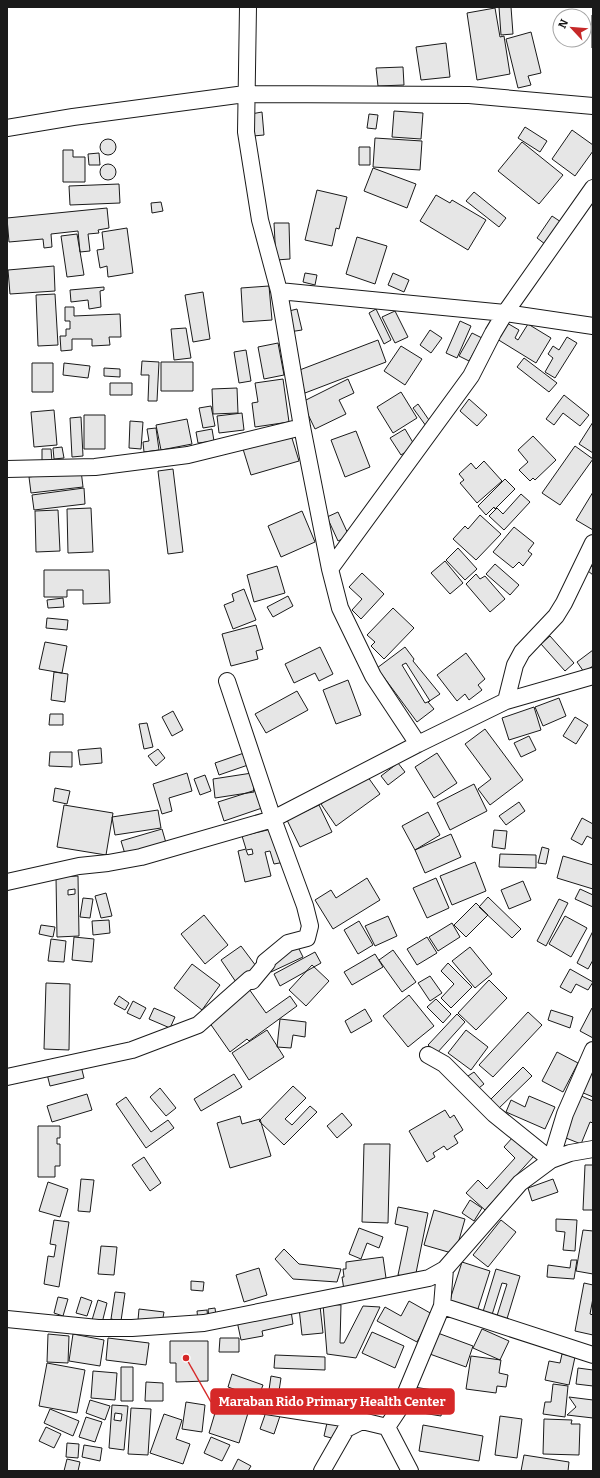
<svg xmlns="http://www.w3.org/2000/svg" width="600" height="1478" font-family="Bitter,serif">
<rect width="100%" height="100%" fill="#fff"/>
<path fill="#e6e6e6" stroke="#1a1a1a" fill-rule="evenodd" d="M499 7H511L513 34 501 35Z
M495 8 500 37 504 36 510 74 477 80 467 13Z
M592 15H593V48H592Z
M531 32 541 73 528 76 531 85 518 88 506 39Z
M446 43 450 77 421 80 416 47Z
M403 67 404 85 378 86 376 68Z
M394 111 423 113 421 139 392 137Z
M262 112 264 135 253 136 251 114Z
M369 114 378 115 376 129 367 128Z
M525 127 547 141 540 152 518 138Z
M572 130 593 145V151L575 176 552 159Z
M375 138 422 141 420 170 373 167Z
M100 147a8 8 0 1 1 16 0a8 8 0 1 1-16 0Z
M522 142 563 175 539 204 498 171Z
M359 147H370V165H359Z
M63 150H73V157H85V182H63Z
M99 153 100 165H89L88 154Z
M100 172a8 8 0 1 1 16 0a8 8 0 1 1-16 0Z
M373 168 416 184 407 208 364 191Z
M119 184 120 203 70 205 69 186Z
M317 190 347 197 339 229 336 228 332 246 305 240Z
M474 192 506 218 499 227 466 201Z
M436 195 450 203 452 200 486 220 468 250 420 221Z
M161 202 163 211 152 213 151 203Z
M107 208 109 228 98 230 99 233 88 234 90 251 80 252 78 231 51 234 52 247 44 248 43 239 9 242 7 218Z
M552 216 561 222 545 244 537 238Z
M274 223H289L290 259 276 260Z
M127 228 133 273 108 277 107 266 100 268 97 250 104 249 102 232Z
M77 234 84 275 67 277 61 236Z
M357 237 387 246 375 284 346 274Z
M54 266 55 291 10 294 8 270Z
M305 273 317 275 315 285 303 282Z
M393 273 409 280 404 292 388 285Z
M269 286 272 320 243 322 241 288Z
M104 287V290L100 291 101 307 89 309 88 300 71 302 70 290Z
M203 292 210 339 193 342 185 295Z
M55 294 58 345 38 346 36 295Z
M65 307H74V316L120 314 121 337H109L110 345 92 346V339H72V350L61 351 60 336H66V329H70V321H65Z
M297 309 302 330 289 332 285 312Z
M376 309 391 340 384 344 369 313Z
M395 311 408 337 395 343 382 317Z
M460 321 471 326 457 358 446 353Z
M507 323 519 330 515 338 518 340 528 324 551 338 536 363 497 339Z
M186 328 191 358 174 360 171 329Z
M430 330 442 338 431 353 420 345Z
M472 333 482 338 469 361 459 356Z
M567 337 577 343 555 378 545 372 553 358 548 354 553 346 559 350Z
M378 340 386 362 305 393 297 371Z
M278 343 284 375 264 379 258 347Z
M401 346 422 359 405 385 384 371Z
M246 350 251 381 239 383 234 352Z
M524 358 557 383 549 392 517 367Z
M142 361 159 362 157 401H148L149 375H141Z
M161 362H193V391H161Z
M32 363H53V392H32Z
M64 363 90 366 88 378 63 375Z
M104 368 120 369V377L104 376Z
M283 379 289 422 255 427 252 403 258 402 255 383Z
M348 379 354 393 339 400 346 414 315 429 302 402Z
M110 383H132V395H110Z
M237 388 238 413 213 414 212 389Z
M401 392 417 418 393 433 377 407Z
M564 395 589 415 580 426 563 413 554 425 546 419Z
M469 399 487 415 477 426 460 411Z
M418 404 431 423 426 426 413 408Z
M211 406 215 426 203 428 199 408Z
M54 410 57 445 34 447 31 412Z
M242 413 244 430 219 433 217 416Z
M84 415H105V449H84Z
M81 417 83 456 72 457 70 418Z
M187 419 192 444 161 450 156 425Z
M130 421 143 422 141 449 129 448Z
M593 422V453L579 444Z
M156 428 159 450 144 452 143 442 149 441 147 429Z
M212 429 214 441 198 443 196 432Z
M405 429 415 446 401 455 390 438Z
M356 431 370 467 345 477 331 440Z
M291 435 299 461 251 475 243 449Z
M533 436 556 460 535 480 533 478 530 481 519 470 528 462 518 450Z
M575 446 593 459 560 505 542 493Z
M62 447 64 458 54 459 53 448Z
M42 449H51L52 462H42Z
M484 461 502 481 477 503 460 483 464 480 459 474 471 463 476 469Z
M173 469 183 552 168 554 158 471Z
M81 470 83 487 31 493 29 477Z
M505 479 515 489 495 509 494 507 486 515 478 506Z
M84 488 85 504 34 510 32 495Z
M593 492V530L576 520Z
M521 494 530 502 504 530 489 516 497 508 503 514Z
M91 508 93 552 68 553 67 509Z
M58 510 60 551 36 552 35 511Z
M302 511 315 542 281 557 268 526Z
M338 512 349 536 338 541 327 517Z
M480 515 501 534 476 560 453 539 465 526 468 529Z
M514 527 534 543 528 551 532 554 523 566 519 562 513 568 493 552Z
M458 548 477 569 465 580 446 560Z
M445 561 463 583 450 594 431 573Z
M495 564 519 585 510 595 486 574Z
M593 564V575L588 571Z
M277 566 285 593 254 602 247 575Z
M44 570H109L110 603 83 604V590H67V597H44Z
M362 573 384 594 361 619 352 610 362 599 349 587Z
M476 574 480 579 485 576 505 599 490 612 466 584Z
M244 589 256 620 233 629 224 605 234 601 232 594Z
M288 596 293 606 273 617 267 607Z
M63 598 64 607 48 608 47 600Z
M393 608 414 628 384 659 371 646 375 642 367 635Z
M47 618 68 620 67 630 46 628Z
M256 625 263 649 256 651 258 659 231 666 222 634Z
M550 636 574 663 565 671 541 644Z
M45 642 67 646 62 673 39 669Z
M320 647 333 674 319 681 315 673 294 683 285 664Z
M405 647 414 659 413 661 440 694 428 702 434 709 417 722 377 668ZM406 663 430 701 425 703 402 665Z
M593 650V666L584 672 577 662Z
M466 653 485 679 478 685 482 690 469 700 465 694 457 701 437 675Z
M54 672 68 674 65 702 51 700Z
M348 680 361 715 336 724 323 690Z
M297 691 308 710 266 733 255 714Z
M559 698 566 716 543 726 535 707Z
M534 707 541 730 509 740 502 718Z
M173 711 183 730 172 736 162 717Z
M50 714H63V725H49Z
M575 717 588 725 576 744 563 736Z
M147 723 153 747 144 749 139 724Z
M485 729 523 780 490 805 478 789 491 779 465 744Z
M529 736 536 750 521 757 514 743Z
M101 748 102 763 80 765 78 750Z
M158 749 165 758 156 766 148 756Z
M50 752H72V767L49 766Z
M244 753 248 765 219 775 215 763Z
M437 753 457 783 434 798 415 767Z
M398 763 405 772 388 785 381 776Z
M187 773 192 791 169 798 172 811 162 814 153 784Z
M252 773 254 792 215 798 213 779Z
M365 773 380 794 336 826 321 804Z
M205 775 211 791 200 795 194 779Z
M474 784 487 811 450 830 437 803Z
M55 788 70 791 67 804 53 801Z
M259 789 265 807 224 821 218 802Z
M519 802 525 811 506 825 499 816Z
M64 805 113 813 106 855 57 847Z
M319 805 332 832 300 847 287 820Z
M158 810 161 828 115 835 112 817Z
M428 812 440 835 415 850 402 826Z
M582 818 593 824V839L587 836 582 845 571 839Z
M276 828 285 862 274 864 270 851 265 852 271 876 245 882 238 851 246 849 242 836ZM252 849 253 854 248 855 246 850Z
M162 829 166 843 125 854 121 841Z
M494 830 507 831 505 849 492 847Z
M451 834 461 857 425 873 415 850Z
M542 847 549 849 546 864 538 863Z
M500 854 536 855V868L499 867Z
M563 856 593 865V889L557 878Z
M475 862 486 891 452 905 440 876Z
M78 876 79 936 57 937 56 877ZM75 889V894L68 895V890Z
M367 878 380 900 333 929 315 900 331 890 336 898Z
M436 878 449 908 427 918 413 888Z
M523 881 531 900 509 909 501 890Z
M580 889 593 895V907L575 899Z
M106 893 112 916 101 918 95 896Z
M488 897 521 929 512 938 479 907Z
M83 898 93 899 90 918 80 917Z
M559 899 568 903 546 946 537 941Z
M476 903 488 915 466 937 454 925Z
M204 915 228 945 205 964 181 934Z
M388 916 397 936 375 946 365 926Z
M565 916 587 928 571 957 549 944Z
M109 920 110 933 93 935 92 921Z
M359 921 373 945 358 954 344 930Z
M452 923 460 937 438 951 429 937Z
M41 925 55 927 53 937 39 934Z
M593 931V960L588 969 577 963Z
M74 937 94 939 92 962 72 960Z
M427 937 437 953 417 965 407 949Z
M51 939 66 941 64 962 48 961Z
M241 946 259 970 238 985 221 960Z
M298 947 303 957 271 972 267 963Z
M470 947 492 974 475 988 452 961Z
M393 950 416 982 402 992 379 960Z
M315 952 321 963 280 986 274 974Z
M375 954 383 967 352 985 344 972Z
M448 963 472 987 451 1008 441 998 454 984 441 971Z
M192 964 220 985 202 1010 174 988Z
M312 965 329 981 306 1006 289 990Z
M570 969 593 982 588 990 576 984 571 993 560 987Z
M430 976 442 993 430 1001 418 983Z
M489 980 507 998 476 1030 458 1013Z
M46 983 70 984 69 1050 44 1049Z
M249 989 266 1013 290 996 297 1006 249 1041 247 1039 230 1052 207 1019Z
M409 995 434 1026 408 1047 383 1016Z
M119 996 129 1003 125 1010 114 1004Z
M436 999 451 1014 443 1023 427 1007Z
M133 1001 146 1008 140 1019 127 1013Z
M154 1008 175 1017 170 1028 149 1019Z
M592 1008 593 1009V1038L580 1031Z
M365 1009 372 1021 351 1033 345 1021Z
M551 1010 573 1017 570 1028 548 1020Z
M528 1012 542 1025 493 1077 479 1065Z
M457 1014 465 1022 437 1053 428 1045Z
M280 1019 306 1022 305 1037 293 1035 291 1048 277 1047Z
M267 1030 284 1057 249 1080 232 1053Z
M466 1030 488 1047 471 1070 448 1053Z
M557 1052 578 1063 563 1092 542 1081Z
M80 1062 84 1078 50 1086 46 1070Z
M593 1066V1097L581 1092Z
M523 1067 532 1076 496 1111 487 1103Z
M474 1072 484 1084 475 1091 465 1078Z
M234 1074 242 1087 201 1111 194 1099Z
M293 1086 306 1098 285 1119 292 1125 310 1106 317 1112 284 1145 259 1121Z
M160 1088 176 1108 166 1116 150 1097Z
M87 1094 92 1110 52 1122 47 1106Z
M579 1095 593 1101V1123L590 1122 581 1144 561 1136Z
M529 1096 555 1107 545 1129 506 1112 511 1100 525 1107Z
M126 1097 151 1132 168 1120 174 1128 146 1148 116 1104Z
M445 1110 450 1118 454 1115 463 1130 454 1136 458 1143 447 1150 444 1146 433 1153 435 1157 427 1162 409 1131Z
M342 1113 352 1125 337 1138 327 1126Z
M240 1116 242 1124 260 1119 271 1156 230 1168 217 1123Z
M38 1126H60V1138H57V1144H60V1166H55V1177H38Z
M513 1137 534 1156 485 1210 466 1193 478 1180 487 1189 515 1158 504 1147Z
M364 1144H390L388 1223 362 1222Z
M144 1157 161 1183 150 1191 132 1165Z
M585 1165H593V1210H583Z
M81 1179 94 1180 90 1212 78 1211Z
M553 1179 558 1192 532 1201 528 1188Z
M48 1182 68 1189 60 1217 39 1211Z
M470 1200 482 1208 474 1221 462 1213Z
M398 1207 428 1213 415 1278 398 1275 408 1227 395 1224Z
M434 1210 465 1219 455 1254 424 1245Z
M556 1219 577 1220 575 1251 563 1250 565 1232 556 1231Z
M54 1220 69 1222 59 1287 44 1284 48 1256 54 1257 56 1245 50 1244Z
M501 1220 516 1232 488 1267 473 1255Z
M359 1228 383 1237 379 1248 367 1243 361 1259 349 1254Z
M583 1230 593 1231V1274L576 1271Z
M101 1246 117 1247 114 1275 98 1274Z
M284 1249 299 1264 341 1269 337 1282 293 1279 275 1259Z
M383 1257 387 1285 344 1290 342 1277H344L343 1269H346V1262Z
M571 1260H577L574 1279 547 1277 548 1265 570 1268Z
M462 1262 490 1271 476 1315 448 1306Z
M259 1268 267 1295 244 1302 236 1275Z
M496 1269 520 1276 506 1322 496 1319 507 1284 502 1283 491 1318 482 1315Z
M191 1281 204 1282 203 1291 191 1290Z
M584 1283 593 1285V1298L590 1314 593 1315V1335L575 1331Z
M115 1292 125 1293 121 1321 111 1319Z
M58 1297 68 1299 63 1316 54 1313Z
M81 1297 92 1301 87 1316 76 1313Z
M98 1300 107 1303 102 1323 92 1320Z
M409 1301 432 1314 417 1342 377 1321 385 1307 401 1316Z
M323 1304 341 1305 340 1343H344L363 1306 380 1307 356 1358 327 1354Z
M320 1306 323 1333 302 1335 299 1308Z
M215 1308 216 1316 209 1317 208 1309Z
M139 1309 164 1312 162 1323 138 1320Z
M207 1310 208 1319 198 1321 197 1311Z
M291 1311 293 1324 262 1331 263 1336 241 1340 237 1321Z
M482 1329 509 1341 500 1360 473 1348Z
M372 1332 404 1346 395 1368 362 1353Z
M435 1332 473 1346 466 1367 427 1353Z
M48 1334 69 1336 68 1363 47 1362Z
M73 1334 104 1340 100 1366 69 1361Z
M108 1338 149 1343 146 1365 106 1360Z
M220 1338H239V1352H219Z
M170 1341H208V1381L176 1382V1363H170Z
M562 1354 575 1357 569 1385 545 1380 549 1361 560 1363Z
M275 1355 325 1357V1370L274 1368Z
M471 1356 501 1360 499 1373 508 1375 506 1387 497 1386 496 1393 466 1389Z
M47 1363 85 1370 77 1413 39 1406Z
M121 1367H133V1401H121Z
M578 1368 593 1370V1386L576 1384Z
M93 1371 117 1373 115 1400 91 1398Z
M232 1374 263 1385 258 1398 228 1387Z
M271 1376 281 1378 279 1391 269 1390Z
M146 1382 163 1383V1401H145Z
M553 1384 568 1386 565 1417 543 1414 545 1402H551Z
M414 1387 445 1392 441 1416 410 1411Z
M569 1397 593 1400V1418L567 1415 576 1407Z
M90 1400 110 1406 105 1420 86 1413Z
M186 1402 205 1405 202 1432 182 1429Z
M218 1403 248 1413 239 1443 209 1433Z
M112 1405 128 1406 124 1450 109 1448ZM115 1413 122 1414 121 1421 114 1420Z
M131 1408 151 1409 148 1455 128 1454Z
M50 1409 79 1421 73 1436 44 1423Z
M266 1412 280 1416 274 1434 260 1429Z
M164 1414 182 1420 176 1439 190 1444 183 1464 150 1453Z
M500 1416 522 1419 517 1458 495 1455Z
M86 1417 102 1422 95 1442 79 1437Z
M544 1419 572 1420 571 1424H580L579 1455 543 1454Z
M327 1423 338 1425 335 1439 324 1436Z
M423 1425 483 1436 479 1461 419 1451Z
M46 1427 61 1434 54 1448 39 1441Z
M211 1437 230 1445 222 1461 204 1453Z
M67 1443 79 1444 78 1458 66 1457Z
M84 1445 102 1448 100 1461 82 1457Z
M524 1455 569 1462 568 1471H521Z
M67 1459 80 1462 78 1471H64Z
M238 1459 251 1466 248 1471H232Z"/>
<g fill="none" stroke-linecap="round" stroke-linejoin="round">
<g stroke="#1a1a1a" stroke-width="18">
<path id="street" d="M248 7 246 132 260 220 279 291 302 427 330 569 340 608 373 676 418 744
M7 128 73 117 245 94 469 95 593 106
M279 291 505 313 593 326
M7 469 95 467 188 455 302 427
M330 569 471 376 493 333 505 313 593 188
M506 701 515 665 522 652 556 616 564 603 593 543
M7 882 79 866 108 863 141 857 273 819 418 744 506 701 593 676
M428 1055 444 1064 494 1114 551 1160 565 1114 593 1050
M7 1077 132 1050 198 1025 250 979 252 981 267 963 265 962 288 943 307 938 310 926 305 906 273 819 227 681
M442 1306 593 1355
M7 1319 98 1328H132L204 1323 429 1278 445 1269 520 1183 551 1160 570 1153 593 1149
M233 1401 362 1421
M387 1427 410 1471
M322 1471 346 1429 362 1421 387 1427 399 1409 442 1306 445 1269"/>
</g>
<use href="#street" stroke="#fff" stroke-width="16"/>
</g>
<path fill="none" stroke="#d62828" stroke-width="1.5" d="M186 1358L211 1402"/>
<circle fill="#d62828" stroke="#fff" stroke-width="1.5" cx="186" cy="1358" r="4"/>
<rect fill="#d62828" stroke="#d62828" stroke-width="1.5" x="211" y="1389" width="243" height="25" rx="4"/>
<g font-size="13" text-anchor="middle" font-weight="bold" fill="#fff">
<text x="332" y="1406">Maraban Rido Primary Health Center</text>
</g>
<rect width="600" height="1478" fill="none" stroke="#1a1a1a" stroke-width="16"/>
<g transform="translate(572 28) rotate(296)"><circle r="19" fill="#ffffff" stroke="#a3a3a3"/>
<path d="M0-3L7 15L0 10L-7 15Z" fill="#c62828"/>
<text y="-6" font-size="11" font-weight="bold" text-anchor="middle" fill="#1a1a1a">N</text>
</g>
</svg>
